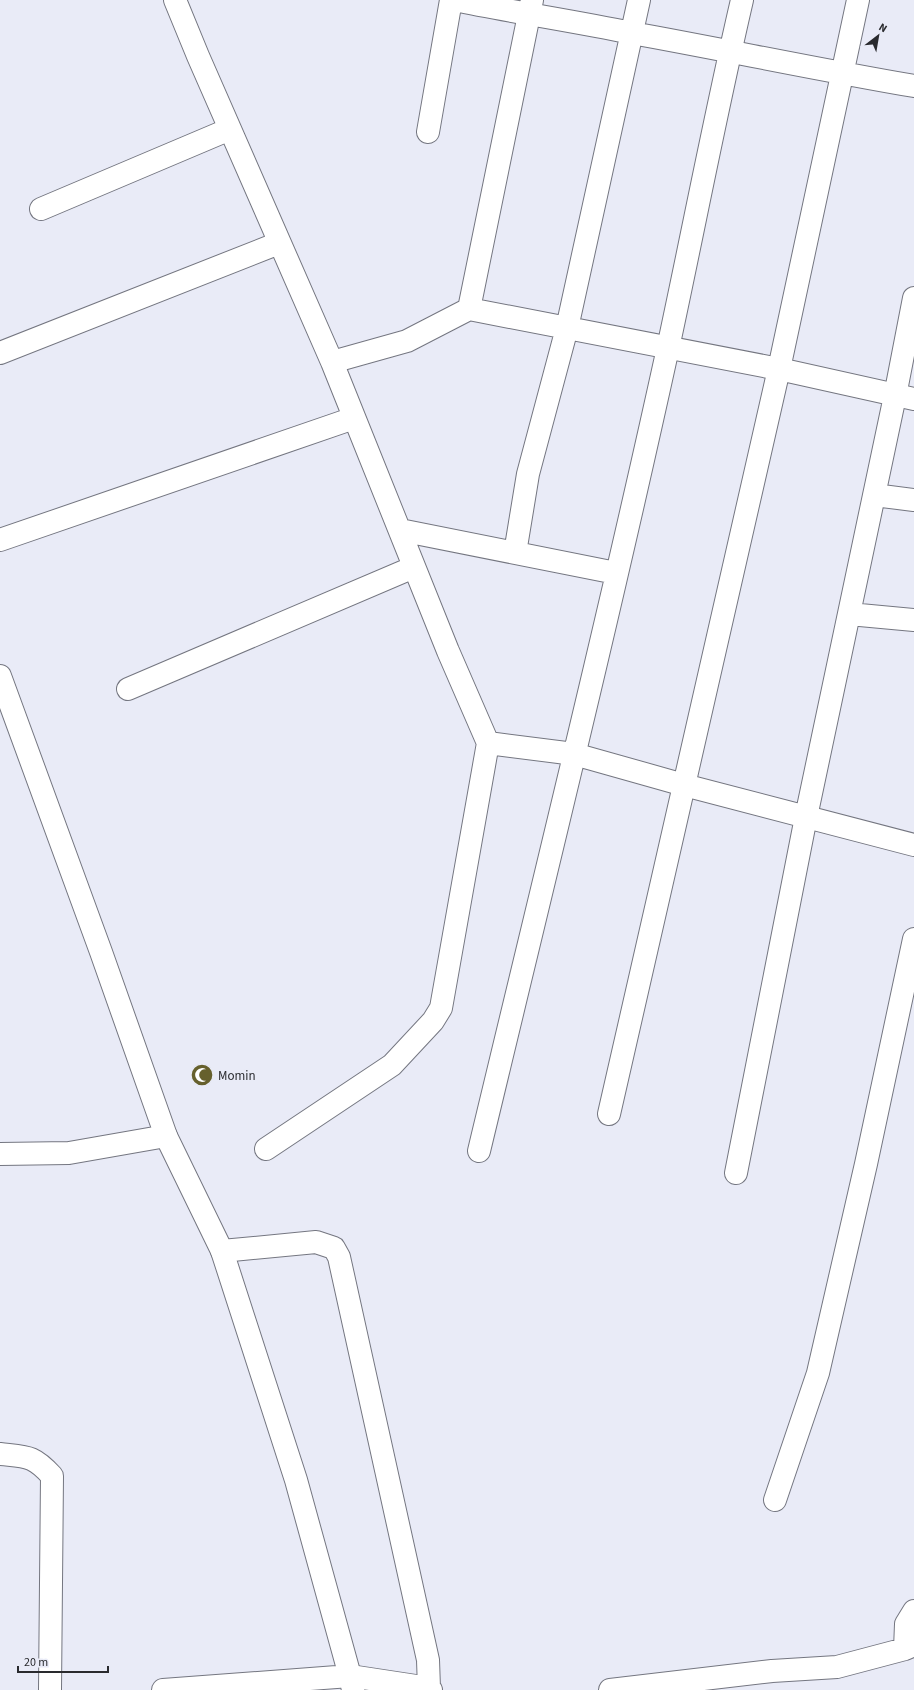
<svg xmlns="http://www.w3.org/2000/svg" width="914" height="1690" font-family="'Source Sans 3',sans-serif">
<rect width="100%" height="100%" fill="#e9ebf7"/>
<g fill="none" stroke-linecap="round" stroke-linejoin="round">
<g stroke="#747680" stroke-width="24">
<path id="minor" d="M175 0 198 56 332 362 448 651 488 743 574 754 684 785 914 845
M454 0C513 12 573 21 632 33 726 50 820 70 914 86
M428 132 451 0
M41 209 230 129
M469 309 532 0
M0 353 279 243
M332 362 407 341 469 309 779 369 914 399
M874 495 914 500
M400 530 616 573
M0 540 354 418
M515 553 528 474 567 328 639 0
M849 614 914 620
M128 689 414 567
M609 1114 779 369 858 0
M266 1149 392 1065 433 1021 441 1008 488 743
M479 1151C543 884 609 617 668 348 693 232 715 116 742 0
M0 1154 69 1153 166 1136
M736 1173 806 817 895 396 914 298
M222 1251 316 1242 334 1248 339 1257 428 1660 429 1688
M0 1454C27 1457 33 1455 52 1476L50 1690
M775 1500 818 1373 866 1164 914 939
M905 1649 906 1624 914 1611
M353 1690 350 1676 429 1688 431 1690
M610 1690 772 1671 837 1667 905 1649 914 1645"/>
</g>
<g stroke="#747680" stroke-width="24">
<path id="major" d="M0 676 101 952 166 1136 222 1251 296 1480 350 1676 163 1690"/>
</g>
<use href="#minor" stroke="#fff" stroke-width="22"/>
<use href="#major" stroke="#fff" stroke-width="22"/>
</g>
<defs>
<g id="mosque-disc" transform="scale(1.15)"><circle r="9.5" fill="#66602d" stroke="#e9ebf7"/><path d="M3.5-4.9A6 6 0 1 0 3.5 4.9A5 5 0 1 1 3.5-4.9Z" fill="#fff"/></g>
</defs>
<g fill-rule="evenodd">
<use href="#mosque-disc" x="202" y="1075"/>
</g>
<g text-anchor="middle" stroke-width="3.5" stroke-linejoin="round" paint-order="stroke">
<g font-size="13" fill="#292a2e" stroke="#e9ebf7" text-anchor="start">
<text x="218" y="1080">Momin</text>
</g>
</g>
<g transform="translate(878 36) rotate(31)" stroke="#e9ebf7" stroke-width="3" paint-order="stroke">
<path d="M0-3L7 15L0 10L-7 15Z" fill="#292a2e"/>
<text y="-6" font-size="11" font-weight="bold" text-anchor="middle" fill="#292a2e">N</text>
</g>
<path d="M18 1666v6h90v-6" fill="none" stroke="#292a2e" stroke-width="2"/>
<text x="24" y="1666" font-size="12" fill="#292a2e" stroke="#e9ebf7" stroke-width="3" paint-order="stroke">20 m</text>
</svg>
